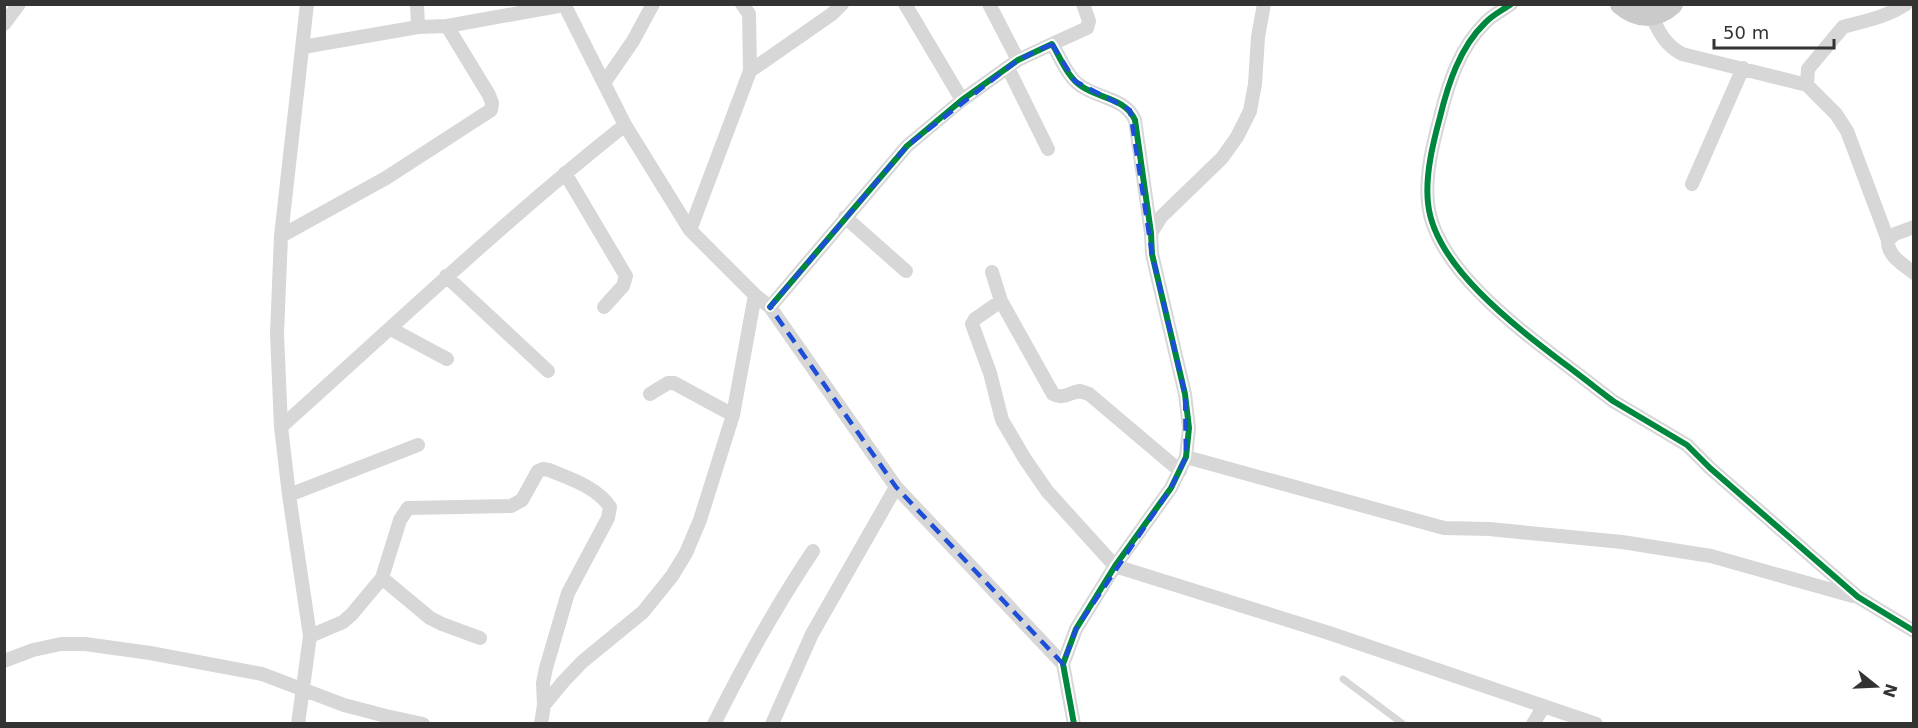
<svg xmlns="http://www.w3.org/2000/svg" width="1918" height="728" font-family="'DejaVu Sans',sans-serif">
<rect width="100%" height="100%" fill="#fff"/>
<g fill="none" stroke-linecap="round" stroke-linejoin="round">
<path stroke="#d7d7d7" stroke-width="7" d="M1343 679 1403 724"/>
<path stroke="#d7d7d7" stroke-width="14" d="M417 4 418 27
M564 4 625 125 690 230 755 295 770 307 896 487 1063 664
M742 4 749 14 750 71
M905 4 962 100
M989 4 1018 60
M1511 4C1503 10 1492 15 1485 23 1460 47 1448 84 1440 117 1433 143 1425 175 1428 203 1435 276 1542 345 1596 388L1613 401 1687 445 1710 468 1858 597 1914 631
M1651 15C1659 32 1665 45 1682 54L1807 85 1836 114 1847 131 1888 240
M4 24 19 4
M1052 44 1087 28 1089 21 1083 4
M303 47 418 27 447 26 564 5
M1008 68 1048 149
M604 83 633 41 653 4
M1807 85 1808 69 1843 27C1864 21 1887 17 1906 4
M565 173 626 276 623 286 604 307
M1692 184 1743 68
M845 217 906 271
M1914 227 1895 234 1888 240C1887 256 1903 264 1914 273
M690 230 750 71 832 14 842 4
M1151 233 1161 217 1222 158 1237 137 1250 111 1255 84 1258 37 1264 4
M281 236 386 178 491 110 492 103 489 95 447 26
M992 272 1001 301 1053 394C1063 400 1070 392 1080 391L1089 394 1180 471
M446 276 548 371
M1001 301 975 319 972 324 990 373 1002 420 1025 459 1047 491 1115 566 1329 633 1596 724
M770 307 907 146 962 100 1018 60 1052 44C1060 57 1068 78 1081 86 1100 99 1125 98 1135 120L1151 233 1152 254 1185 394 1189 428 1186 457 1171 488 1115 566 1076 629 1063 664 1074 724
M391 329 447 359
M650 394 668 383H674L733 415
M281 427C395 325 505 220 625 125
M1186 457 1444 528 1489 529 1622 542 1711 556 1853 596
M289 495 418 445
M382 578 430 618 442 624 480 638
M310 636 343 622 352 614 382 578 400 520 408 508 511 506 522 500 538 471 543 469 549 470C570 479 597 487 610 507L608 518 568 593 546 668 543 683 544 705 541 724
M4 661 33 650 61 644H85L150 653 262 674 344 705 386 716 423 724
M544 705 563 682 582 662 643 612 672 576 686 553 700 520 733 415 755 295
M298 724 310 636 289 495 281 427 277 334 281 236 307 4
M714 724C744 664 776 606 813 551
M772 724 812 634 896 487
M1533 724 1544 706"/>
<path stroke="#cacaca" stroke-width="22" d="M1621 4C1637 18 1656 19 1672 4"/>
<g stroke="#fff" stroke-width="10">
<path id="cycleway" d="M1511 4C1503 10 1492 15 1485 23 1460 47 1448 84 1440 117 1433 143 1425 175 1428 203 1435 276 1542 345 1596 388L1613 401 1687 445 1710 468 1858 597 1914 631
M770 307 907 146 962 100 1018 60 1052 44C1060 57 1068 78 1081 86 1100 99 1125 98 1135 120L1151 233 1152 254 1185 394 1189 428 1186 457 1171 488 1115 566 1076 629 1063 664 1074 724"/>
</g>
<use href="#cycleway" stroke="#00873e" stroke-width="6"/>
</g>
<path fill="none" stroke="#1d4ed8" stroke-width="4.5" stroke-dasharray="12 8" stroke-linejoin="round" d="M1052 44 1075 81 1130 110 1152 254 1185 394 1186 457 1171 488 1076 629 1063 664 896 487 770 307 907 146 1018 60Z"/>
<rect width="1918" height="728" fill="none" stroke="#333333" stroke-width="12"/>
<g transform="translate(1876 686) rotate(108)" stroke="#ffffff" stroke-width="4.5" paint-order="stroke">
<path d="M0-4.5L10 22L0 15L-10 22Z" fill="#333333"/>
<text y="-9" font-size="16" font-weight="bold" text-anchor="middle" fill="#333333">N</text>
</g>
<path d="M1714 39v9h120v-9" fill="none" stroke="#333333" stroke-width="3"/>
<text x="1723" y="39" font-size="18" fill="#333333" stroke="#ffffff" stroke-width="4.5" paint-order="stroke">50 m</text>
</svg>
